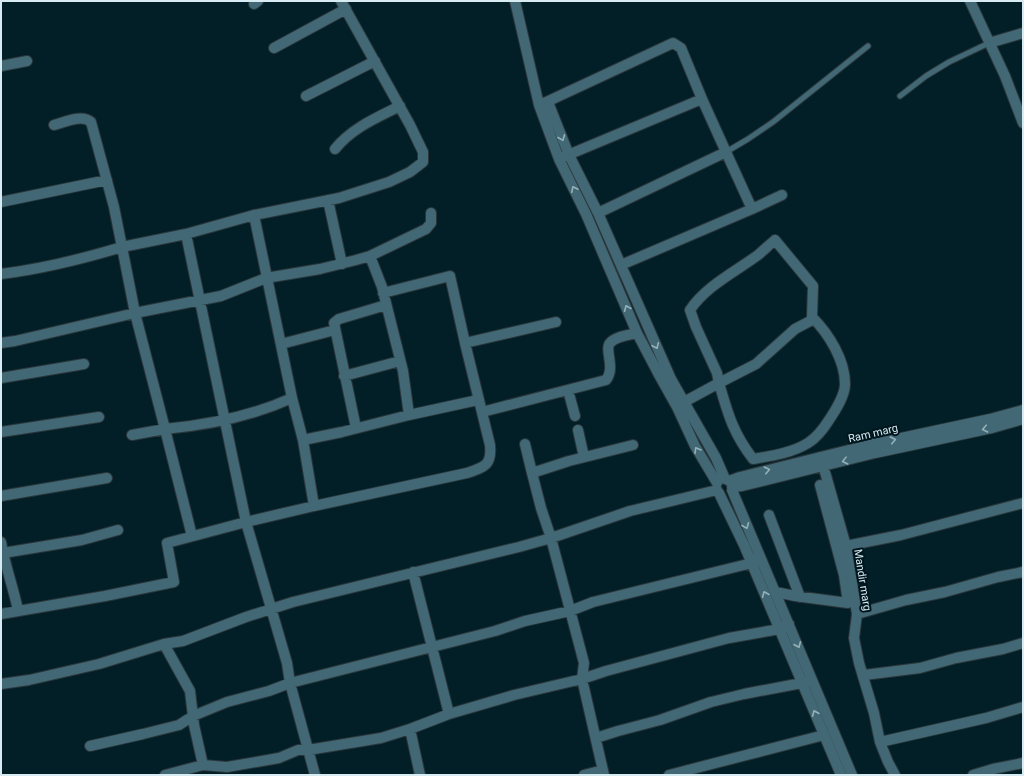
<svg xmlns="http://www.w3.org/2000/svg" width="1024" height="776" font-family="Roboto,sans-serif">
<rect width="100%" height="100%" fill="#021f27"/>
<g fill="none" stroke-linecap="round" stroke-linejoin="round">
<g stroke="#2b363b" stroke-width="7">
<path id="lane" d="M900 96 926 76 949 62 989 43
M726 152 748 139 773 122 868 46"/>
</g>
<g stroke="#2b363b" stroke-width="12">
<path id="street" d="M515 1 539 105 559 159 586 214 637 333 658 373 677 407 695 446 717 483
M970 1 1005 76 1023 123
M254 4 258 1
M989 43 1023 33
M274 48 346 9
M1 66 27 61
M306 96 375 61
M548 102 569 155 598 213 671 379 716 458 725 479
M542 104 673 43 681 48 702 99 563 157
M54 125C65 122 82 114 91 122L114 207 122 247 186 234 254 215 339 198 389 182 410 172 423 162V152L410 125 341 1
M335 149C352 128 376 118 400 106
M328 200 342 264
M1 202 107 180
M752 209 782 195
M598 213 726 152 702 99
M254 215 292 398 303 440 314 506 467 473C485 467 492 465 490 445L465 343 556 322
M186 234 246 522 287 663 290 683 315 775
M621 265 752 209 726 152
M1 274C42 269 82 259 122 247L135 313 221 296 266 278 320 269 356 260 370 256 426 229 431 223V213
M383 293 450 276 465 343
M1 343 15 341 135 313 165 429C209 425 252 416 292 398
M281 344 335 330
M344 376 400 361
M1 378 84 364
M568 390 575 416
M684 402 719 383C728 414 733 433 753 459 771 456 792 453 808 443 816 438 824 428 829 420 835 411 845 396 845 384 845 360 829 334 812 317L813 286 775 240C769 245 764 250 758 255 735 272 706 286 690 310L696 327 717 373 719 383 756 364 795 329 814 319
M482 412 606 380C616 368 604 350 610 343 616 336 630 335 637 333
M409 415 478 400
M356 428 334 323 339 319 386 305
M578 430 584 457
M1 432 99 417
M132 435 165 429 192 536
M303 440 342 432 409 415 403 371 382 287 370 256
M525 444 532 473
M821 458 846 546 857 614 854 638 859 663 874 713 880 742 888 762 895 775
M729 481 740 477 873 444 990 419 1023 410
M732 487 742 486 875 453 992 428 1023 419
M732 490 852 775
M719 493 744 545 841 775
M1 496 107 478
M769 515 800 597
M1 542C5 565 13 587 18 610
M846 546 901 535 1023 503
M3 553 82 540 118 530
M413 572 449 714
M776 592 795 596 848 603 844 575 820 485
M1 614 105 596 174 582 167 543 246 522 314 506
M857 614 906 600 945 592 998 577 1023 572
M164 644 190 691 194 725 203 765
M864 675 920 668 956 658 1003 649 1023 643
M1 684 29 680 99 664 164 644 183 641 246 617 293 602 519 547 551 538 630 511 717 490
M410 729 420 775
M596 738 618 731 660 720 711 702 744 694 802 683 808 681
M880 742 986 718 1023 707
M90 746 143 734 179 725 193 716 227 702 269 691 290 683 495 631 525 621 570 611 593 602 752 563 759 556
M165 775 203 765 227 767 279 758 298 750H308L381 738 410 729 449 714 514 695 582 679 606 671 729 638 780 629 789 624
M584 775 603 770
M604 775 582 679 584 663 551 538 541 508 532 473 569 461 633 445
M669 775 824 735
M973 775 993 769 1023 763"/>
</g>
<use href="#lane" stroke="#416874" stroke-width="5"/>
<use href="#street" stroke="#416874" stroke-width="10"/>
</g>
<defs><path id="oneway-chevron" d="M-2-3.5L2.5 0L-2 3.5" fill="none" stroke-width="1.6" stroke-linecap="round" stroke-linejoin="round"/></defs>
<g stroke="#94b1b9">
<use href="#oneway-chevron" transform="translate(562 138) rotate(68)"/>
<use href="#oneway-chevron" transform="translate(574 189) rotate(-116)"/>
<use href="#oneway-chevron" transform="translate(627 308) rotate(-113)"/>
<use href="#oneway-chevron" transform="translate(656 346) rotate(65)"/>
<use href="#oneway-chevron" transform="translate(985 429) rotate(168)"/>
<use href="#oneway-chevron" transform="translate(893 440) rotate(-12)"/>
<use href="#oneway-chevron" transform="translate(697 450) rotate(-120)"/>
<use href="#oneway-chevron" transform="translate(845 461) rotate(166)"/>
<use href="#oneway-chevron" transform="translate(767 470) rotate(-13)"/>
<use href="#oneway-chevron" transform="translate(746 526) rotate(68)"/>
<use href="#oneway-chevron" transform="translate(765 594) rotate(-113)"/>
<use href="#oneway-chevron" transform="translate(798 645) rotate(67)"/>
<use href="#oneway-chevron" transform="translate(815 713) rotate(-113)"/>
</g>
<g text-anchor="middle" stroke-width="4" stroke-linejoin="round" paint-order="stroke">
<g font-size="11" fill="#d7ecf2" stroke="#00161e">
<text transform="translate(873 433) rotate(-13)" y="4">Ram marg</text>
<text transform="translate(863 580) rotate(81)" y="4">Mandir marg</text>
</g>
</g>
<rect width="1024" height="776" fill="none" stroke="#d7ecf2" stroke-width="4"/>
</svg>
